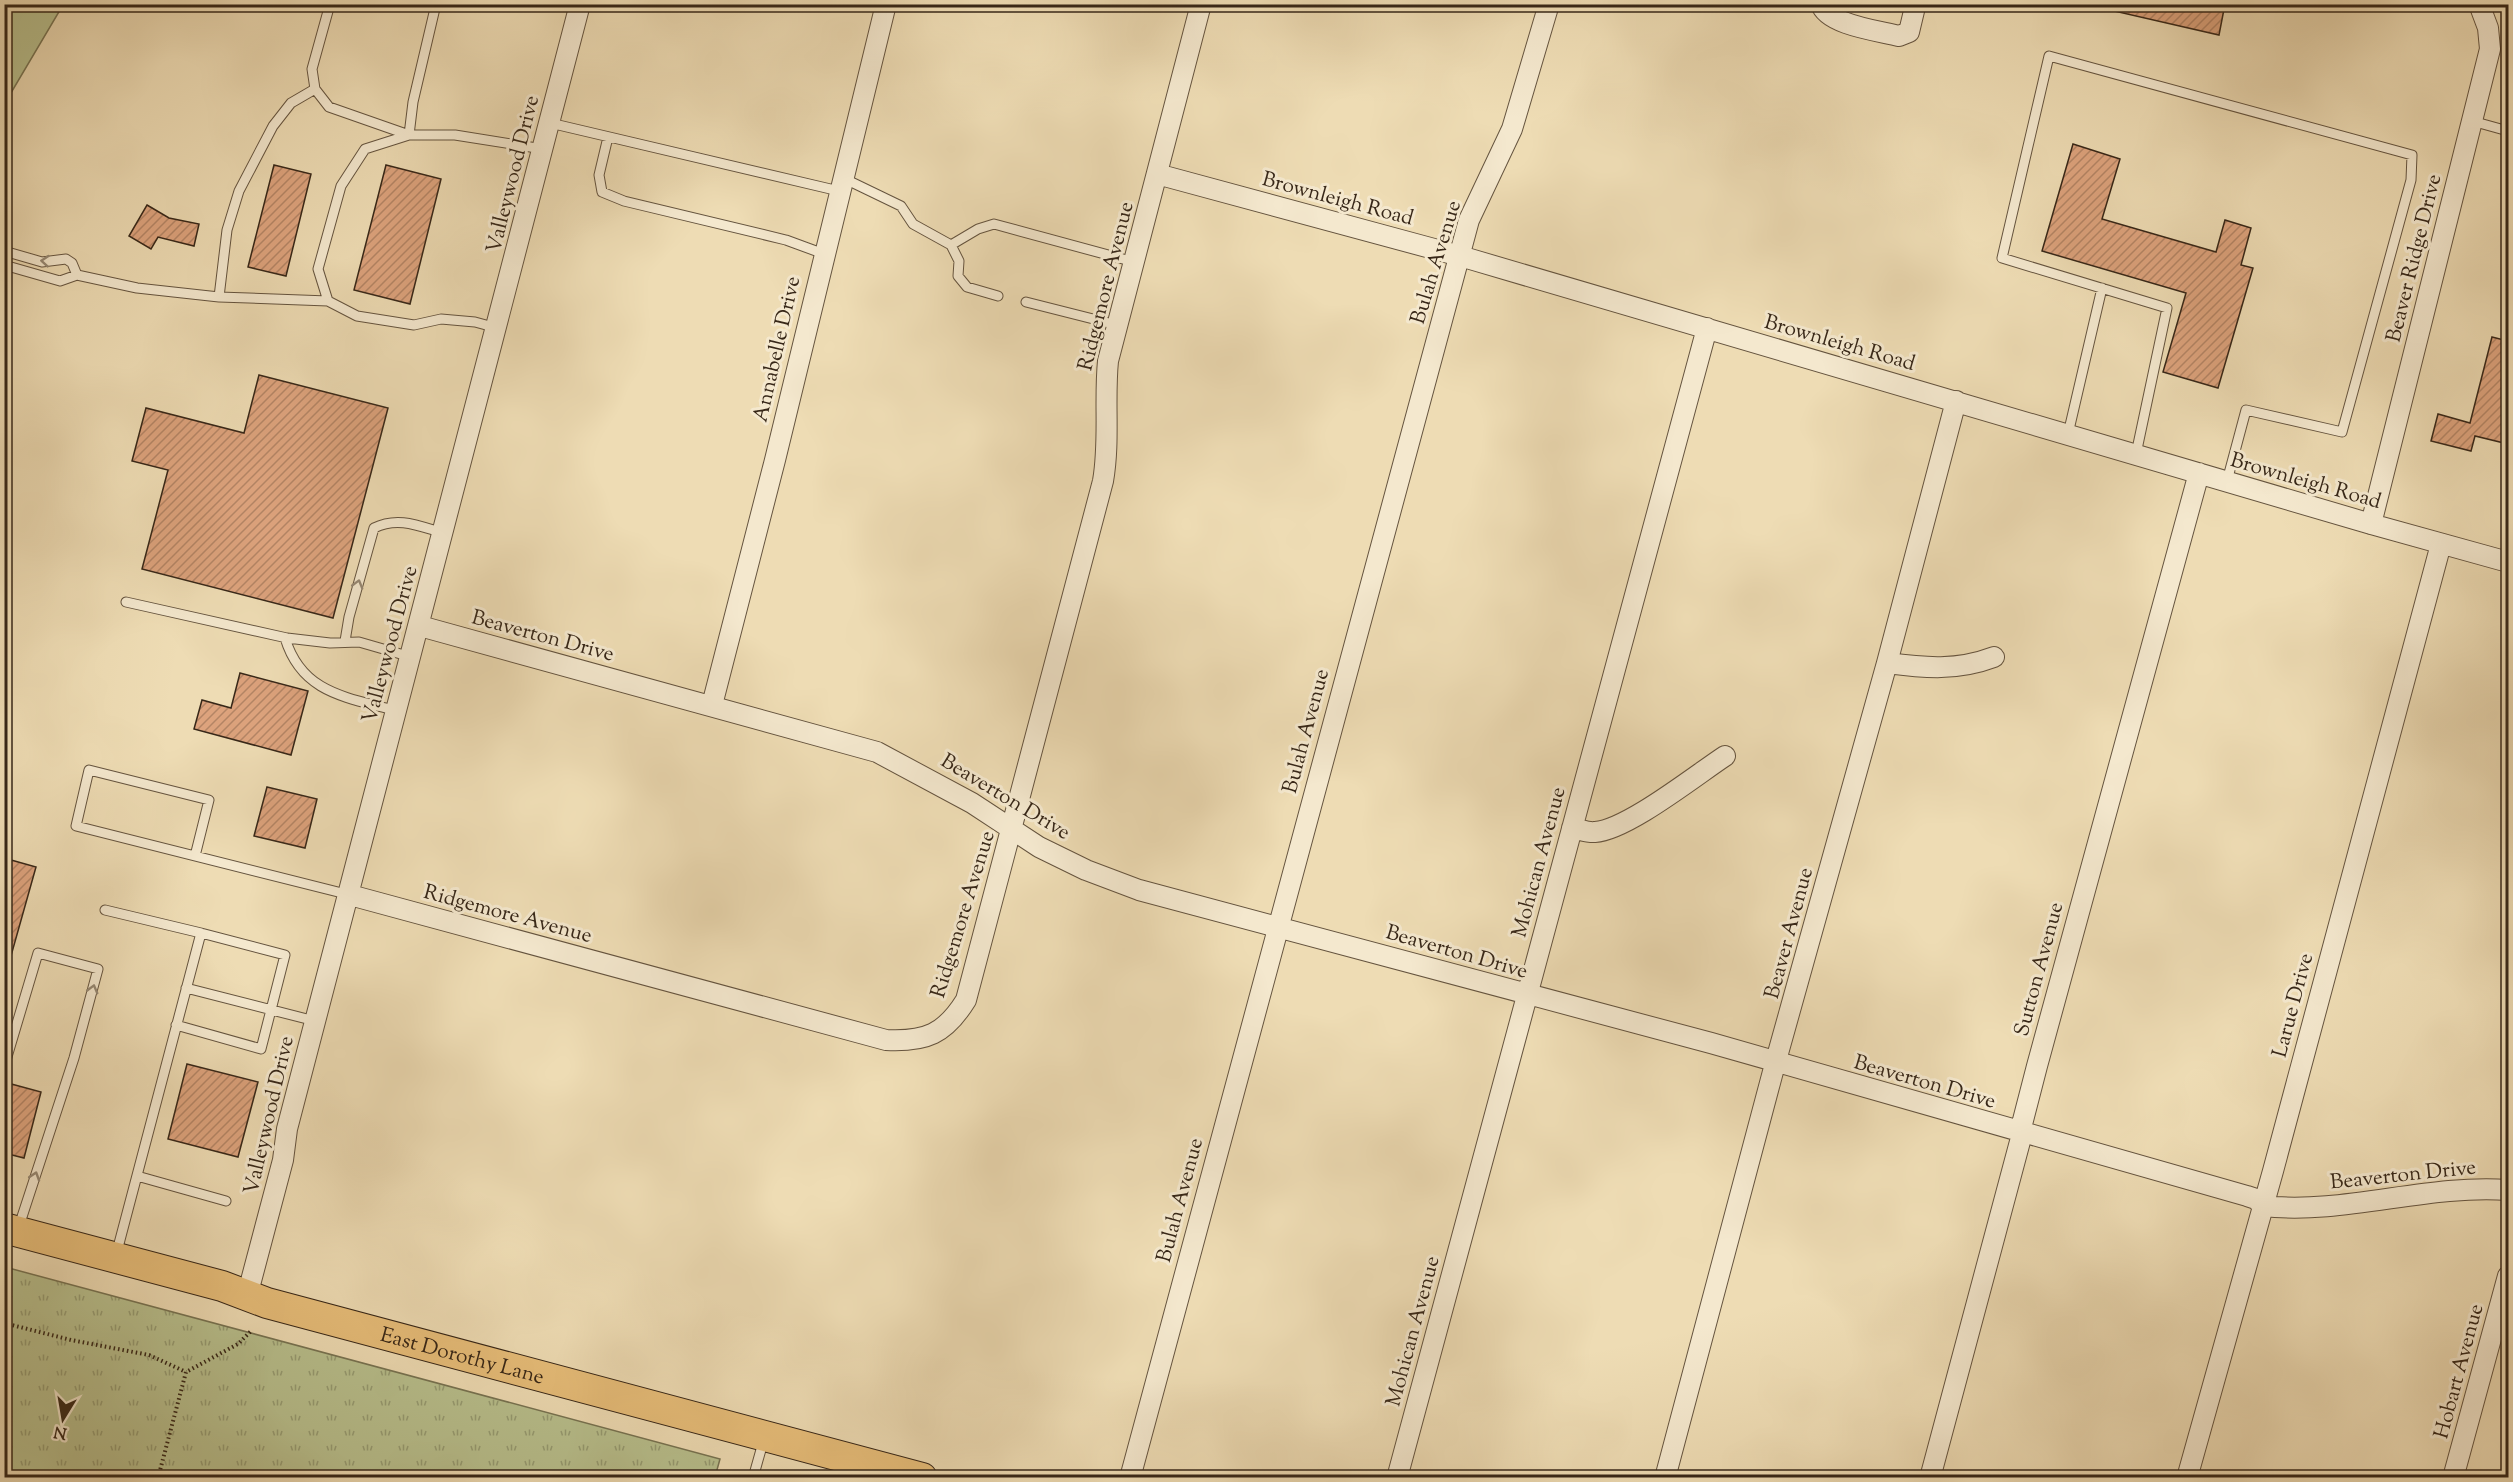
<svg xmlns="http://www.w3.org/2000/svg" width="2513" height="1482" font-family="'Sorts Mill Goudy',serif">
<defs>
<pattern id="park-tufts" width="24" height="20" patternUnits="userSpaceOnUse" patternTransform="scale(1.5)"><rect width="24" height="20" fill="#b8c08e"/><path d="M3 7l-1-3M5 7V3M7 7l1-3M15 17l-1-3M17 17v-4M19 17l1-3" fill="none" stroke="#969c73"/></pattern>
<pattern id="building-hatch" width="6" height="6" patternUnits="userSpaceOnUse" patternTransform="scale(1.5)"><rect width="6" height="6" fill="#dda37d"/><path d="M-1 1l2-2M0 6l6-6M5 7l2-2" fill="none" stroke="#b48565"/></pattern>
</defs>
<rect width="100%" height="100%" fill="#eedcb4"/>
<filter id="stains"><feTurbulence type="fractalNoise" baseFrequency=".00333" numOctaves="4"/><feColorMatrix values="0 0 0 0 .2 0 0 0 0 .09 0 0 0 0 .02 0 0 0 .5 -.17"/></filter>
<radialGradient id="worn" r=".72"><stop offset=".6" stop-color="#630" stop-opacity="0"/><stop offset="1" stop-color="#630" stop-opacity=".3"/></radialGradient>
<path fill="#b8c08e" stroke="#787453" stroke-width="1.5" d="M5 4 63 5 5 103 4 5Z"/>
<path fill="url(#park-tufts)" stroke="#787453" stroke-width="1.5" d="M5 1267 720 1459 715 1477H5Z"/>
<path fill="url(#building-hatch)" stroke="#372718" stroke-width="1.5" d="M2114 4H2225L2219 35 2114 11Z
M2073 144 2120 159 2102 219 2216 252 2225 220 2251 228 2241 265 2253 268 2218 388 2163 372 2186 293 2042 251Z
M274 165 311 174 286 276 248 267Z
M386 165 441 179 410 304 354 290Z
M147 205 169 218 199 224 194 246 158 237 151 249 129 236Z
M2492 337 2508 341V444L2475 436 2471 451 2431 441 2438 414 2470 423Z
M259 375 388 408 333 618 142 569 168 470 132 461 146 408 244 433Z
M240 673 308 691 291 755 194 729 202 700 231 708Z
M267 787 317 799 305 848 254 836Z
M4 858 36 867 9 963 4 962Z
M187 1064 258 1082 238 1157 168 1139Z
M4 1082 41 1092 24 1158 4 1153Z"/>
<g fill="none" stroke-linecap="round" stroke-linejoin="round">
<g stroke="#65543f" stroke-width="11">
<path id="service" d="M330 4 312 69 315 89 329 107 409 135 413 102 436 4
M2472 121 2508 131
M550 123 839 191
M608 137 599 175 602 192 624 201 786 240 824 254
M843 178 901 206 913 224 951 245 959 261 958 276 967 287 998 296
M951 245 978 229 994 224 1134 262
M4 251 42 262 66 259 72 263 77 275
M4 265 60 281 77 275 137 288 219 297 328 301
M219 297 227 230 239 191 273 126 291 103 315 89
M1026 302 1117 325
M497 328 475 322 441 319 414 325 357 316 328 301 318 269 341 186 365 149 409 135H455L543 149
M2068 434 2102 288
M2136 454 2167 308 2002 258 2049 56 2412 155 2411 180 2342 432 2246 410 2227 481
M126 602 287 638 330 643 359 642 411 657
M285 638C302 694 347 697 397 711
M345 641 349 617 374 528C398 516 419 526 443 533
M195 856 209 800 89 770 76 826 350 895
M105 910 201 933 116 1255
M186 988 315 1021
M176 1025 261 1049 285 955 201 933
M4 1067 38 953 98 969 74 1058 18 1229
M137 1176 226 1201
M753 1478 764 1439"/>
</g>
<g stroke="#65543f" stroke-width="22">
<path id="minor" d="M1821 4C1827 25 1880 31 1899 36L1909 32 1914 11 1911 4
M1157 174 1460 256 2371 524 2508 562
M2371 524 2490 49 2488 28 2479 4
M420 626 877 752 972 803 1039 847 1086 870 1139 890 1711 1043 2247 1196 2256 1199 2263 1206C2345 1215 2426 1184 2508 1190
M1887 663C1925 668 1957 671 1994 657
M712 705 775 460 886 4
M1572 828C1579 829 1588 833 1595 832 1627 830 1696 775 1725 756
M350 895 886 1040C926 1042 945 1034 966 1000L1103 481C1110 441 1104 401 1108 361L1201 4
M247 1296 283 1160 287 1129 580 4
M1130 1478 1469 220 1512 129 1549 4
M1397 1478 1707 328
M1665 1478 1775 1064 1887 663 1956 401
M1930 1478 2022 1134 2021 1128 2037 1066 2199 473
M2187 1478 2273 1171 2441 544
M2453 1478 2508 1276"/>
</g>
<g stroke="#372718" stroke-width="32">
<g id="primary">
<path id="s1" d="M4 1228 222 1286 267 1303 922 1478"/>
</g>
</g>
<path stroke="#372718" stroke-width="4" stroke-dasharray="1.5 3" stroke-linecap="butt" d="M4 1323 71 1340 149 1355 186 1372
M158 1478 186 1372 238 1344 251 1331"/>
<use href="#service" stroke="#f4e8ce" stroke-width="9"/>
<use href="#minor" stroke="#f4e8ce" stroke-width="20"/>
<use href="#primary" stroke="#e7be7a" stroke-width="30"/>
</g>
<defs><path id="oneway-chevron" d="M-2-3.5L2.5 0L-2 3.5" fill="none" stroke-width="1.6" stroke-linecap="round" stroke-linejoin="round" transform="scale(1.5)"/></defs>
<g stroke="#968873">
<use href="#oneway-chevron" transform="translate(45 261) rotate(-175)"/>
<use href="#oneway-chevron" transform="translate(358 584) rotate(-74)"/>
<use href="#oneway-chevron" transform="translate(93 989) rotate(-75)"/>
<use href="#oneway-chevron" transform="translate(35 1176) rotate(-72)"/>
</g>
<g text-anchor="middle" stroke-width="6" stroke-linejoin="round" paint-order="stroke">
<g font-size="21" fill="#372718" stroke="#f4e8ce">
<text transform="translate(512 174) rotate(-76)" y="7">Valleywood Drive</text>
<text transform="translate(1338 198) rotate(15)" y="7">Brownleigh Road</text>
<text transform="translate(2413 258) rotate(-76)" y="7">Beaver Ridge Drive</text>
<text transform="translate(1435 262) rotate(-73)" y="7">Bulah Avenue</text>
<text transform="translate(1105 286) rotate(-76)" y="7">Ridgemore Avenue</text>
<text transform="translate(1840 342) rotate(16)" y="7">Brownleigh Road</text>
<text transform="translate(776 349) rotate(-77)" y="7">Annabelle Drive</text>
<text transform="translate(2306 480) rotate(16)" y="7">Brownleigh Road</text>
<text transform="translate(543 635) rotate(15)" y="7">Beaverton Drive</text>
<text transform="translate(389 644) rotate(-75)" y="7">Valleywood Drive</text>
<text transform="translate(1305 731) rotate(-75)" y="7">Bulah Avenue</text>
<text transform="translate(1006 796) rotate(31)" y="7">Beaverton Drive</text>
<text transform="translate(1538 862) rotate(-75)" y="7">Mohican Avenue</text>
<text transform="translate(508 913) rotate(15)" y="7">Ridgemore Avenue</text>
<text transform="translate(962 914) rotate(-73)" y="7">Ridgemore Avenue</text>
<text transform="translate(1788 933) rotate(-75)" y="7">Beaver Avenue</text>
<text transform="translate(1457 951) rotate(16)" y="7">Beaverton Drive</text>
<text transform="translate(2038 969) rotate(-75)" y="7">Sutton Avenue</text>
<text transform="translate(2292 1005) rotate(-75)" y="7">Larue Drive</text>
<text transform="translate(1925 1081) rotate(16)" y="7">Beaverton Drive</text>
<text transform="translate(268 1115) rotate(-77)" y="7">Valleywood Drive</text>
<text transform="translate(2403 1174) rotate(-6)" y="7">Beaverton Drive</text>
<text transform="translate(1179 1200) rotate(-75)" y="7">Bulah Avenue</text>
<text transform="translate(1412 1331) rotate(-75)" y="7">Mohican Avenue</text>
<text dy="7" stroke="none"><textPath href="#s1" startOffset="476">East Dorothy Lane</textPath></text>
<text transform="translate(2458 1371) rotate(-75)" y="7">Hobart Avenue</text>
</g>
</g>
<rect width="2513" height="1482" fill="none" stroke="#eedcb4" stroke-width="24"/>
<rect x="6" y="6" width="2501" height="1470" fill="none" stroke="#372718" stroke-width="3"/>
<rect x="12" y="12" width="2489" height="1458" fill="none" stroke="#372718" stroke-width="1.5"/>
<g transform="translate(63 1419) rotate(191)" stroke="#f4e8ce" stroke-width="4.5" paint-order="stroke">
<path d="M0-4.5L10 22L0 15L-10 22Z" fill="#372718"/>
<text y="-9" font-size="16" font-weight="bold" text-anchor="middle" fill="#372718">N</text>
</g>
<rect width="100%" height="100%" filter="url(#stains)"/>
<rect width="100%" height="100%" fill="url(#worn)"/>
</svg>
